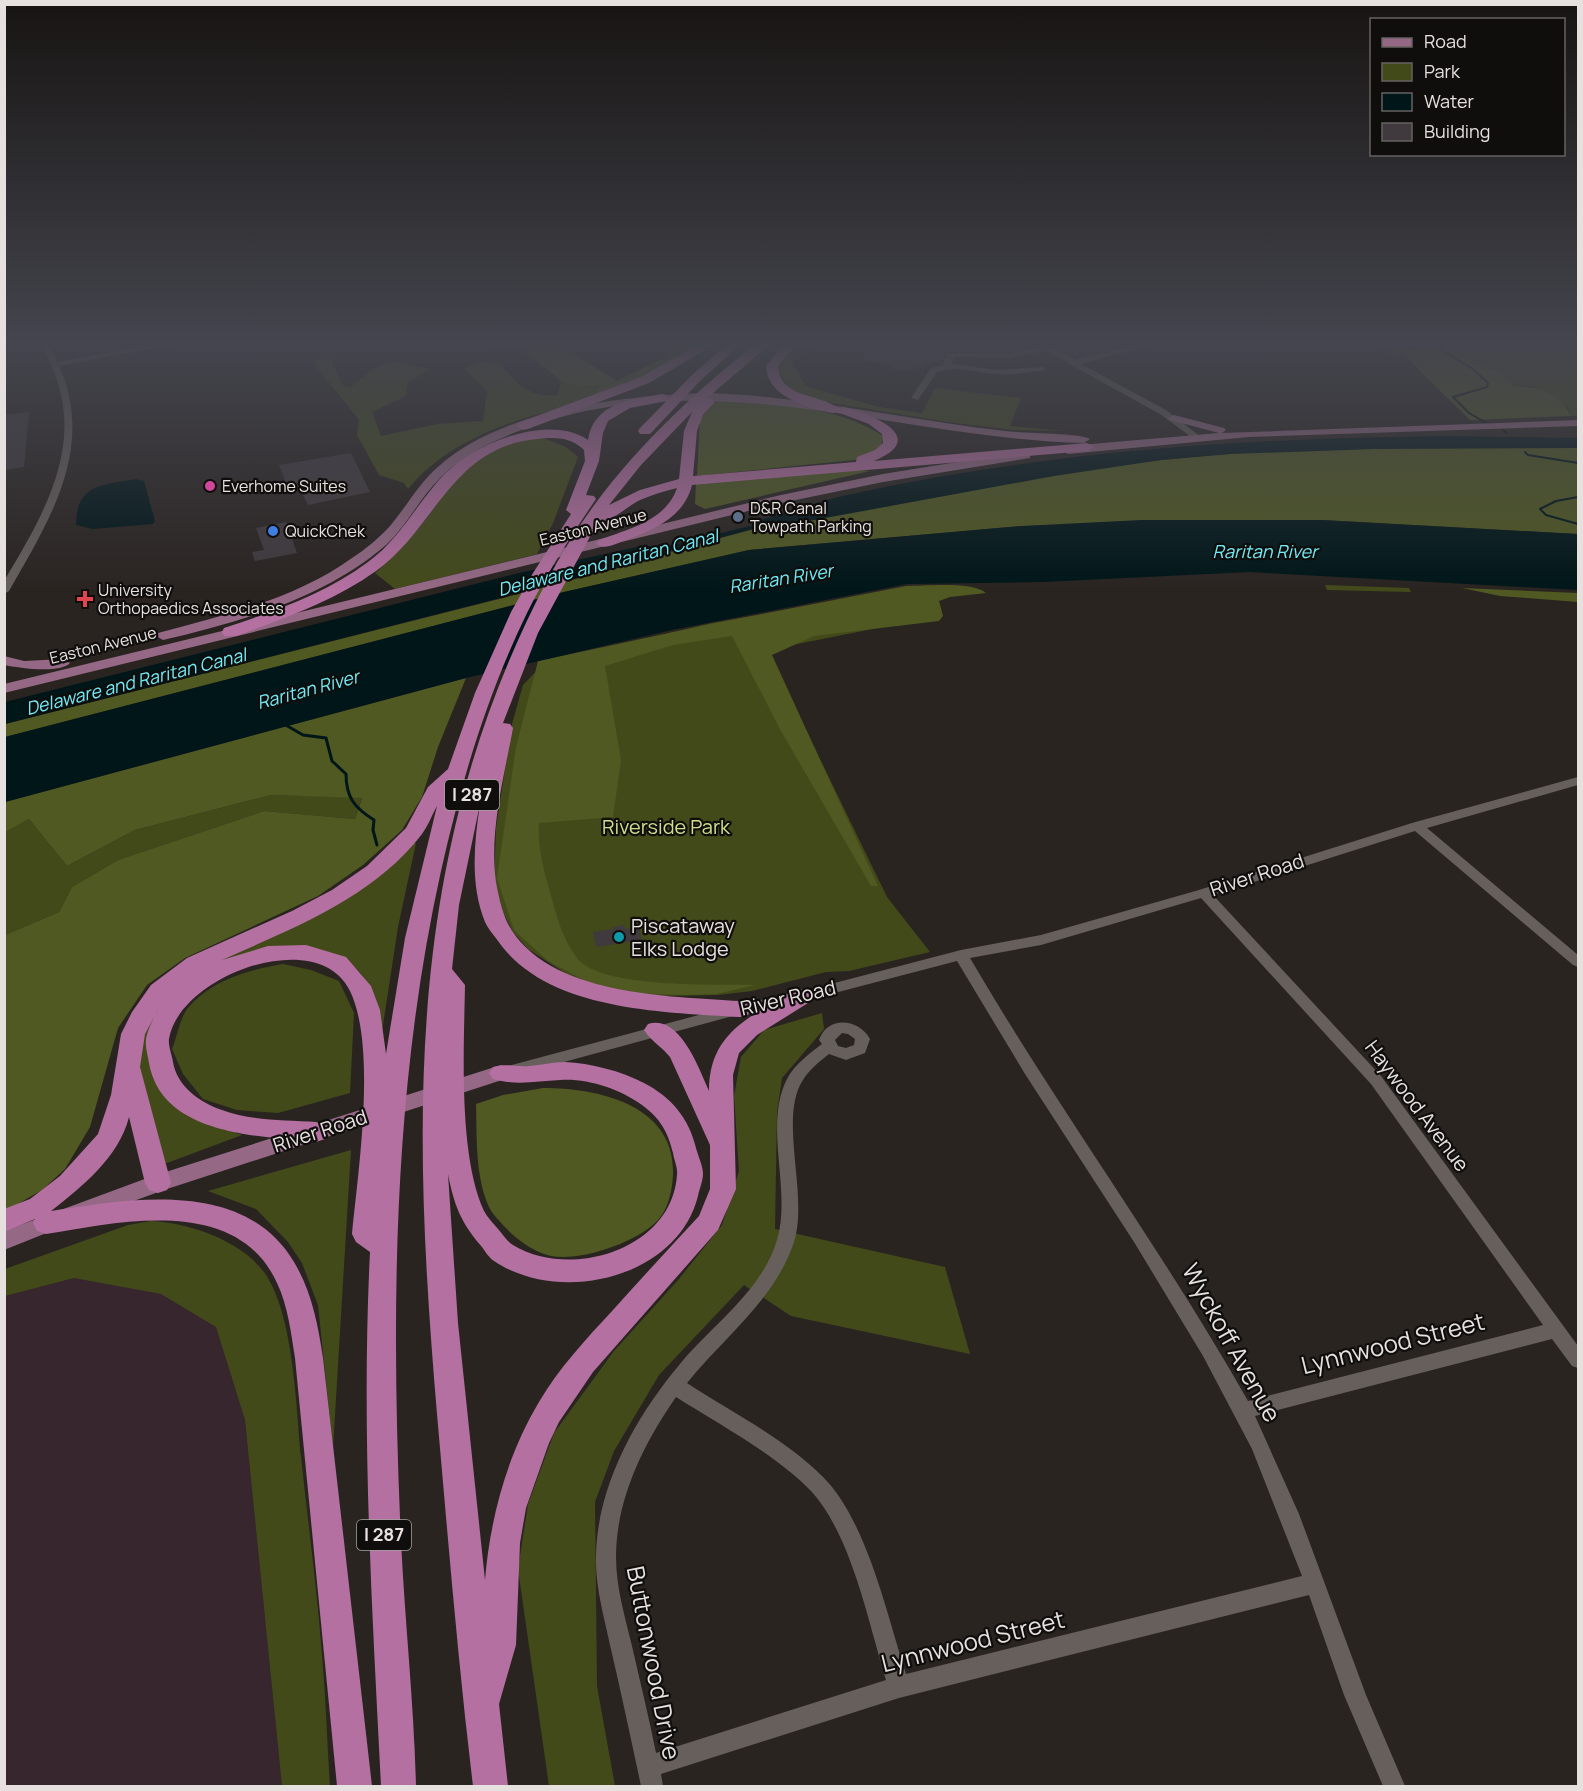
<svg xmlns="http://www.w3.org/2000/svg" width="1583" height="1791" font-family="Manrope,sans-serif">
<rect width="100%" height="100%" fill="#2a2421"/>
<path fill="#38262f" d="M74 1278 161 1294 216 1327 245 1420 282 1786H5V1296Z"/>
<path fill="#434a1a" d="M802 340H818L792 363 806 386 879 407 922 413 935 388 1021 398 1010 426 1064 431 1013 430 948 422 814 400 790 389 777 369Z
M1446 340H1578V416H1571L1567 407 1533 386H1514L1501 373 1444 348 1450 342Z
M330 357 342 385 351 387C386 358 386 358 430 369L408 382 406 396 372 412 381 436 437 424 483 421 487 391 464 368 479 362 500 363C515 383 531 399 558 395L561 381 582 387 602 385C599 389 595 396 590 399 572 409 537 413 516 421 475 435 435 456 408 489L404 483 379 475 357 435 359 420 312 361Z
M538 436 566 447 578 457 553 523 537 554 395 589 375 573C396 554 416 533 432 511 438 502 442 490 449 483 473 461 506 437 538 436Z
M1325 585 1409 588 1411 592 1327 590Z
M917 587 933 617 767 650 887 897 930 952 849 971 826 972 752 991 718 995 662 996 661 998 571 977 528 949 513 932 503 912 494 882 496 828 512 724 523 685 545 662 712 623Z
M271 795 362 797 355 819 264 811 118 860 72 887 59 912 5 935 4 832 29 819 67 866 135 830Z
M413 843H416L398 927 381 1038C376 1008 375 981 348 962L254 952 155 1025 195 1118 242 1135 167 1163 165 1162 139 1069 141 1037 169 991Z
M283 964 311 970 339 981 354 1013 350 1093 278 1113 237 1110 203 1099 183 1074 172 1049C177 1037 180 1019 187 1009 211 980 248 970 283 964Z
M822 1013 824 1029 782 1078 777 1112 775 1229 945 1267 970 1354 791 1316 744 1285 659 1375 614 1451 595 1502 597 1686 615 1786H549L518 1569 528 1504 554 1433 614 1351 679 1279 722 1225 739 1171 734 1096 741 1057 764 1030Z
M351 1150 333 1448 318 1305 302 1263 288 1242 256 1209 208 1191Z
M151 1221C189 1223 240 1240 264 1272 294 1314 296 1406 301 1457 308 1523 317 1589 322 1655 326 1699 327 1743 330 1786H282L245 1420 216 1327 161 1294 74 1278 5 1296V1269L128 1225Z"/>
<path fill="#505921" d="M663 340H709L648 375 592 398 601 385 582 387 561 381 520 347 481 346 536 341 555 342 617 381 666 357Z
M1374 340H1388L1402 349 1444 348 1501 373 1514 386C1538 386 1560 392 1571 416L1470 420 1403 354H1393Z
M718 399C773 403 835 405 883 436L881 447 863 459 697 476 700 419Z
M1528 447 1578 448V534L1322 520 1022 526 749 550 564 592 5 737V724L507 597 761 527 769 528C899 504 1030 475 1162 460 1283 446 1406 448 1528 447Z
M847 469 870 471 705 509 695 504 696 483Z
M906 586C925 586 972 581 986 593L950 597 939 601 943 616 939 621 814 636 772 655 878 886H871L781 731 732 636 673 645 605 666 621 760 613 817 539 823C537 849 545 874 552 899 557 919 564 941 577 958 600 989 718 984 755 985L717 994 684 995 632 993 589 983 548 961 514 930 497 878 516 747 538 661 711 624Z
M1462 588 1578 593V602L1500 596Z
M466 678 438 747 422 797 402 830 363 865 318 896 185 958 147 985 118 1028 90 1127 65 1169 42 1190 16 1205 5 1209V935L59 912 72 887 118 860 264 811 355 819 362 798 271 795 135 830 67 866 29 819 5 832V802Z
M543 1088C599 1088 676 1105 673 1175 672 1192 668 1212 654 1224 632 1244 572 1265 544 1254 528 1248 514 1237 503 1225 499 1220 492 1214 489 1207 475 1176 477 1138 476 1104L503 1095Z"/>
<path fill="#001618" d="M1388 340H1446L1451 342 1444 348 1402 349Z
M1448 436 1578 438V448L1375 449 1231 454 1161 460 1054 476 776 527H761L668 551V554L646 561 5 724V702L519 573 641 546 664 547 758 524 760 520C791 512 821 500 852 494 1051 451 1245 438 1448 436Z
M136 479 144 481 155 521 153 524 93 529 76 525C76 483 104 485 136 479Z
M1141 520H1322L1578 534V590L1249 572 1044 582 907 584 672 630 466 678 5 802V737L564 592 749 550 1022 526Z"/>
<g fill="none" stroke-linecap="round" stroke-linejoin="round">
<path stroke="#001618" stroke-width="2" d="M1438 348 1473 369 1488 383 1487 387 1453 397 1469 413 1488 424
M1503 430 1507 433
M1525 452 1528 455 1578 463
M1578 497 1556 501 1540 509 1546 515 1578 524"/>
<path stroke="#001618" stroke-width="3" d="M284 724 303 735 326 738 332 761 346 774C346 798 355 808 374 820L373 830 377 845"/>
</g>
<path fill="#403a3e" d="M873 340 932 341 955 340 941 362 930 361 924 367 916 366 913 370 907 371 890 368 892 364 861 361Z
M29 412 24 467 4 470V415Z
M351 453 370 492 308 505 297 483 287 486 279 465Z
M286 522 297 553 255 561 252 552 264 550 256 528Z
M624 925 625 929 639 927 642 940 596 947 593 932 613 929V927Z"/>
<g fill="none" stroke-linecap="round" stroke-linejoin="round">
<path fill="#665f5c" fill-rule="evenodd" d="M39 340H47L57 362 176 340H194L59 366C96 448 49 521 9 591L4 594V581C38 524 78 459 60 391 56 372 47 358 39 340Z
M1028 340H1038L1075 360 1152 340H1166L1081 364 1166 410 1201 437 1194 439 1160 414 1046 351 1009 358 954 357 952 364 998 370 1042 367 1046 369 1042 371C1028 372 1013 375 999 374 978 374 957 364 937 372L918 400 911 398 931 368 944 365 943 363 948 353 1009 354 1039 347Z
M1578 777V785L1427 828 1578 955V967L1573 965 1415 831 1213 895 1381 1076 1578 1346V1368L1572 1366 1552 1339 1255 1416 1299 1514 1366 1695 1405 1786H1383L1344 1695 1309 1595 899 1698 661 1774 663 1786H641C631 1739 621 1692 610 1645 604 1616 595 1586 596 1556 597 1486 636 1416 680 1364 712 1325 762 1291 777 1240 792 1189 763 1126 787 1079 795 1064 809 1054 822 1044L819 1040C828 1015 859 1019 870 1039L865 1053 846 1060 829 1054C819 1062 809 1070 803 1080 778 1118 809 1195 794 1242 775 1300 723 1338 687 1383 731 1412 786 1439 823 1477 867 1521 887 1615 906 1674L1302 1576 1252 1449 1203 1356 1134 1242 1025 1074 957 961 800 1002 740 1014 509 1077 504 1075 501 1071 504 1067 740 1004 800 992 961 950 1041 935 1199 890 1412 823ZM1201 898 1371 1084 1543 1325 1248 1401C1162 1249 1058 1109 970 958L1041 945ZM842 1033 848 1034 855 1039 854 1045 846 1048 838 1046 835 1040ZM676 1397C717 1423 778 1456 811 1491 852 1536 868 1622 886 1680L656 1753C649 1717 640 1682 632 1646 625 1617 616 1587 616 1557 616 1499 644 1443 676 1397Z"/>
<path fill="#956985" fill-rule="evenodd" d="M711 393C810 397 906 420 1005 431 1019 433 1083 433 1090 439L1084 443C884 438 687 351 493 442 466 454 444 471 426 494 413 511 402 530 386 545 323 599 242 621 163 640L156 636 158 633C225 615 295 599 352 558 366 549 379 538 390 526 407 506 419 483 439 466 503 408 628 395 711 393Z
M1174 415 1224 428 1226 430 1222 433 1578 420V426L1249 437 1068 454 1062 450 1068 446 1219 433 1170 420 1168 418Z
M1026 451 1030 452V458L883 482 781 503 4 693V684L781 495 883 474Z
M4 656 24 661 63 659 70 663C60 674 19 668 4 665Z
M501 1065 508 1068 511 1073 508 1078 164 1190 54 1230 4 1250V1231L150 1177Z"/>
<path fill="#b470a1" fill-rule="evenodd" d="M707 340H722L649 383 528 429 523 430 516 426 518 423 641 377Z
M732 340H746L701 380 650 434H640L638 431 640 428 693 374Z
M761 340H775L706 399H713L715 402 703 415 697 431 693 476 856 462 857 457 875 450 883 443 882 434 869 424 837 412 832 413C807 407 767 397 766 366L787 340H800L778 366C780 399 819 393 838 408L843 407C869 413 932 437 874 461L1087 443 1094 447 1087 451 692 485C684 517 654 530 626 540 617 543 608 549 599 546L596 543 599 540C628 529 666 521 677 488 664 491 652 495 640 500 627 506 611 523 598 522L538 633 503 723 510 724 513 728C504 777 489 832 496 882 498 894 502 911 507 922 545 996 668 996 740 1001L748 1003 751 1009 748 1015 740 1017C663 1012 547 1011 498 941 494 935 488 929 485 922 470 885 474 843 480 804L459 905 452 969 465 985C464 1047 458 1155 484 1211 487 1217 493 1223 498 1229 503 1234 507 1242 513 1245 570 1280 672 1250 677 1175 678 1168 674 1160 673 1153 668 1132 660 1118 642 1105 620 1089 587 1078 560 1080 537 1081 516 1086 493 1079L489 1073 493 1067C505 1063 516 1067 529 1066 541 1065 553 1062 565 1062 590 1063 621 1071 644 1083 671 1097 689 1118 696 1148 698 1156 703 1166 703 1174 703 1181 699 1190 698 1196 677 1279 559 1305 494 1261 489 1258 485 1251 482 1247 461 1223 454 1205 448 1174L458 1323 485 1580C490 1519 507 1455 539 1402 559 1368 586 1339 613 1310 641 1279 670 1247 699 1216L710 1189V1145L670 1057C662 1047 651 1041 644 1030L648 1024C680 1014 699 1069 709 1091 709 1033 749 1018 792 991L800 989 808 991 811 997 808 1003 757 1035 739 1053 733 1075 736 1189 718 1230 593 1372 559 1422 549 1443 526 1508 520 1543 516 1645 499 1704 508 1786H473C458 1663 448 1538 437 1414 415 1153 405 907 509 661 532 607 560 551 595 504 642 441 699 388 761 340ZM692 412 684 431 679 479 640 490 609 505 641 465Z
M662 394 667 395 668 398 667 401 630 408 608 421 603 433 599 461 586 495 594 496 596 499C571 536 547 573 527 613 487 695 461 782 441 871 392 1092 391 1316 401 1541 405 1623 414 1705 416 1786H381C372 1608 361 1430 370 1252L356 1242 352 1234C358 1172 377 1047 350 991 318 924 179 976 169 1039 168 1046 172 1055 173 1062 177 1086 199 1102 222 1110 251 1121 285 1120 316 1122L325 1125 328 1132 325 1139 316 1142C260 1136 162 1136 149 1063 148 1056 145 1047 146 1040 147 1030 155 1015 160 1006L145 1034 140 1067 171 1183 167 1190 158 1193 149 1190 145 1183 129 1117C119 1157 82 1187 51 1211 130 1199 244 1178 294 1262 312 1292 318 1325 323 1358L372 1786H337L295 1358C291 1333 288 1306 277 1283 237 1195 120 1222 46 1234L37 1231 33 1223 35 1219 4 1232V1209L30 1199 60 1176 98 1134 111 1095 121 1034 132 1012 151 985 187 958 292 911 332 890 367 866 406 828 428 787 448 769 475 693 511 612 533 573 571 514 566 510 585 461 584 450C571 437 555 437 537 439 451 447 436 528 376 571 334 601 285 618 236 636H224L222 632 224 628C275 611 325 594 368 562 397 541 412 512 434 486 457 457 490 440 526 432 547 428 570 428 588 440 594 402 631 400 662 394ZM437 806 405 938 386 1054 380 1010 371 986 346 957 306 945 268 946 222 960C293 928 373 898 422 834 428 826 432 815 437 806Z"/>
</g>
<linearGradient id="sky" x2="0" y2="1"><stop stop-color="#171412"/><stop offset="0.58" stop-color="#44454e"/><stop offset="1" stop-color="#44454e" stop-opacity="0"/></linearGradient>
<rect width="1583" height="591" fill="url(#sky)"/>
<circle fill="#d1479c" stroke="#100e0c" stroke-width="2" cx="210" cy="486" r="6"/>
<circle fill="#5c6f8a" stroke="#100e0c" stroke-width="2" cx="738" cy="517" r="6"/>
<circle fill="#3f7fe0" stroke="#100e0c" stroke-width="2" cx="273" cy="531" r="6"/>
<path fill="#e0444e" stroke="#100e0c" stroke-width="2" d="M82 590h6v6h6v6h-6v6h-6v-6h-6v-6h6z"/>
<circle fill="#0f9aa8" stroke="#100e0c" stroke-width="2" cx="619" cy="937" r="6"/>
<g text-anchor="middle" stroke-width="4.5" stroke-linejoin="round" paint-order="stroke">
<g font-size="16" fill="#e6e1df" stroke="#100e0c" text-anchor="start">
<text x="222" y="492">Everhome Suites</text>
<text x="750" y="514">D&amp;R Canal<tspan x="750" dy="18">Towpath Parking</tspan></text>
<text x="285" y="537">QuickChek</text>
<text x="98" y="596">University<tspan x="98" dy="18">Orthopaedics Associates</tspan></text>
</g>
<g font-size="16" fill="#e6e1df" stroke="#100e0c">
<text transform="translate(593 527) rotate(-14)" y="6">Easton Avenue</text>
<text transform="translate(103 645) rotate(-14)" y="6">Easton Avenue</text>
</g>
<g font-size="18" font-style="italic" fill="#71eaf6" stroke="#100e0c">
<text x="1265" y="558">Raritan River</text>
<text transform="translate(608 563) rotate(-14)" y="6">Delaware and Raritan Canal</text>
<text transform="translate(781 579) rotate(-9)" y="6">Raritan River</text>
<text transform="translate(136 682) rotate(-14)" y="6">Delaware and Raritan Canal</text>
<text transform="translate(308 690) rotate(-15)" y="6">Raritan River</text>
</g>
<g fill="#100e0c" stroke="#a6a2a0" stroke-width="1.5">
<rect x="445" y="780" width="54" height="30" rx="4.5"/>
<rect x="357" y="1520" width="54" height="30" rx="4.5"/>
</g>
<g font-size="18" font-weight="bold" fill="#e6e1df">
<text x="472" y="801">I 287</text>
<text x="384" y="1541">I 287</text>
</g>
<g font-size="20" fill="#cede89" stroke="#100e0c">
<text x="666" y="834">Riverside Park</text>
</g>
<g font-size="20" fill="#e6e1df" stroke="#100e0c">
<text transform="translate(1257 875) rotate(-18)" y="7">River Road</text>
<text transform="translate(788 998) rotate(-13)" y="7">River Road</text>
<text transform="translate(1417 1106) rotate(53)" y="7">Haywood Avenue</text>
<text transform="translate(320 1131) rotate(-18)" y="7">River Road</text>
</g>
<g font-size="20" fill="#e6e1df" stroke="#100e0c" text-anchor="start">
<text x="631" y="933">Piscataway<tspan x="631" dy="23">Elks Lodge</tspan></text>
</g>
<g font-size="24" fill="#e6e1df" stroke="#100e0c">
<text transform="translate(1231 1343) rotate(61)" y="8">Wyckoff Avenue</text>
<text transform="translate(1393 1344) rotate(-14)" y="8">Lynnwood Street</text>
<text transform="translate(973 1642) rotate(-14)" y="8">Lynnwood Street</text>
<text transform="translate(653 1663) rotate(79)" y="8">Buttonwood Drive</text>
</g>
</g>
<rect width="1583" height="1791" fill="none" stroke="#e6e1df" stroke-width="12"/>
<rect x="1370" y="18" width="195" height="138" fill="#100e0c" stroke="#666260" stroke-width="1.5"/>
<rect x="1382" y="38" width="30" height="9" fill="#956985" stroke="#666260" stroke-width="1.5"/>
<text x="1424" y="48" font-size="18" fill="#e6e1df">Road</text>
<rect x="1382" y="63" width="30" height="18" fill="#434a1a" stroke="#666260" stroke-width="1.5"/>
<text x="1424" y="78" font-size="18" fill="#e6e1df">Park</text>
<rect x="1382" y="93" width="30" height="18" fill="#001618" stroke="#666260" stroke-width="1.5"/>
<text x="1424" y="108" font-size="18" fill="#e6e1df">Water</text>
<rect x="1382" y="123" width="30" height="18" fill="#403a3e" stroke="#666260" stroke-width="1.5"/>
<text x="1424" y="138" font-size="18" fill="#e6e1df">Building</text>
</svg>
